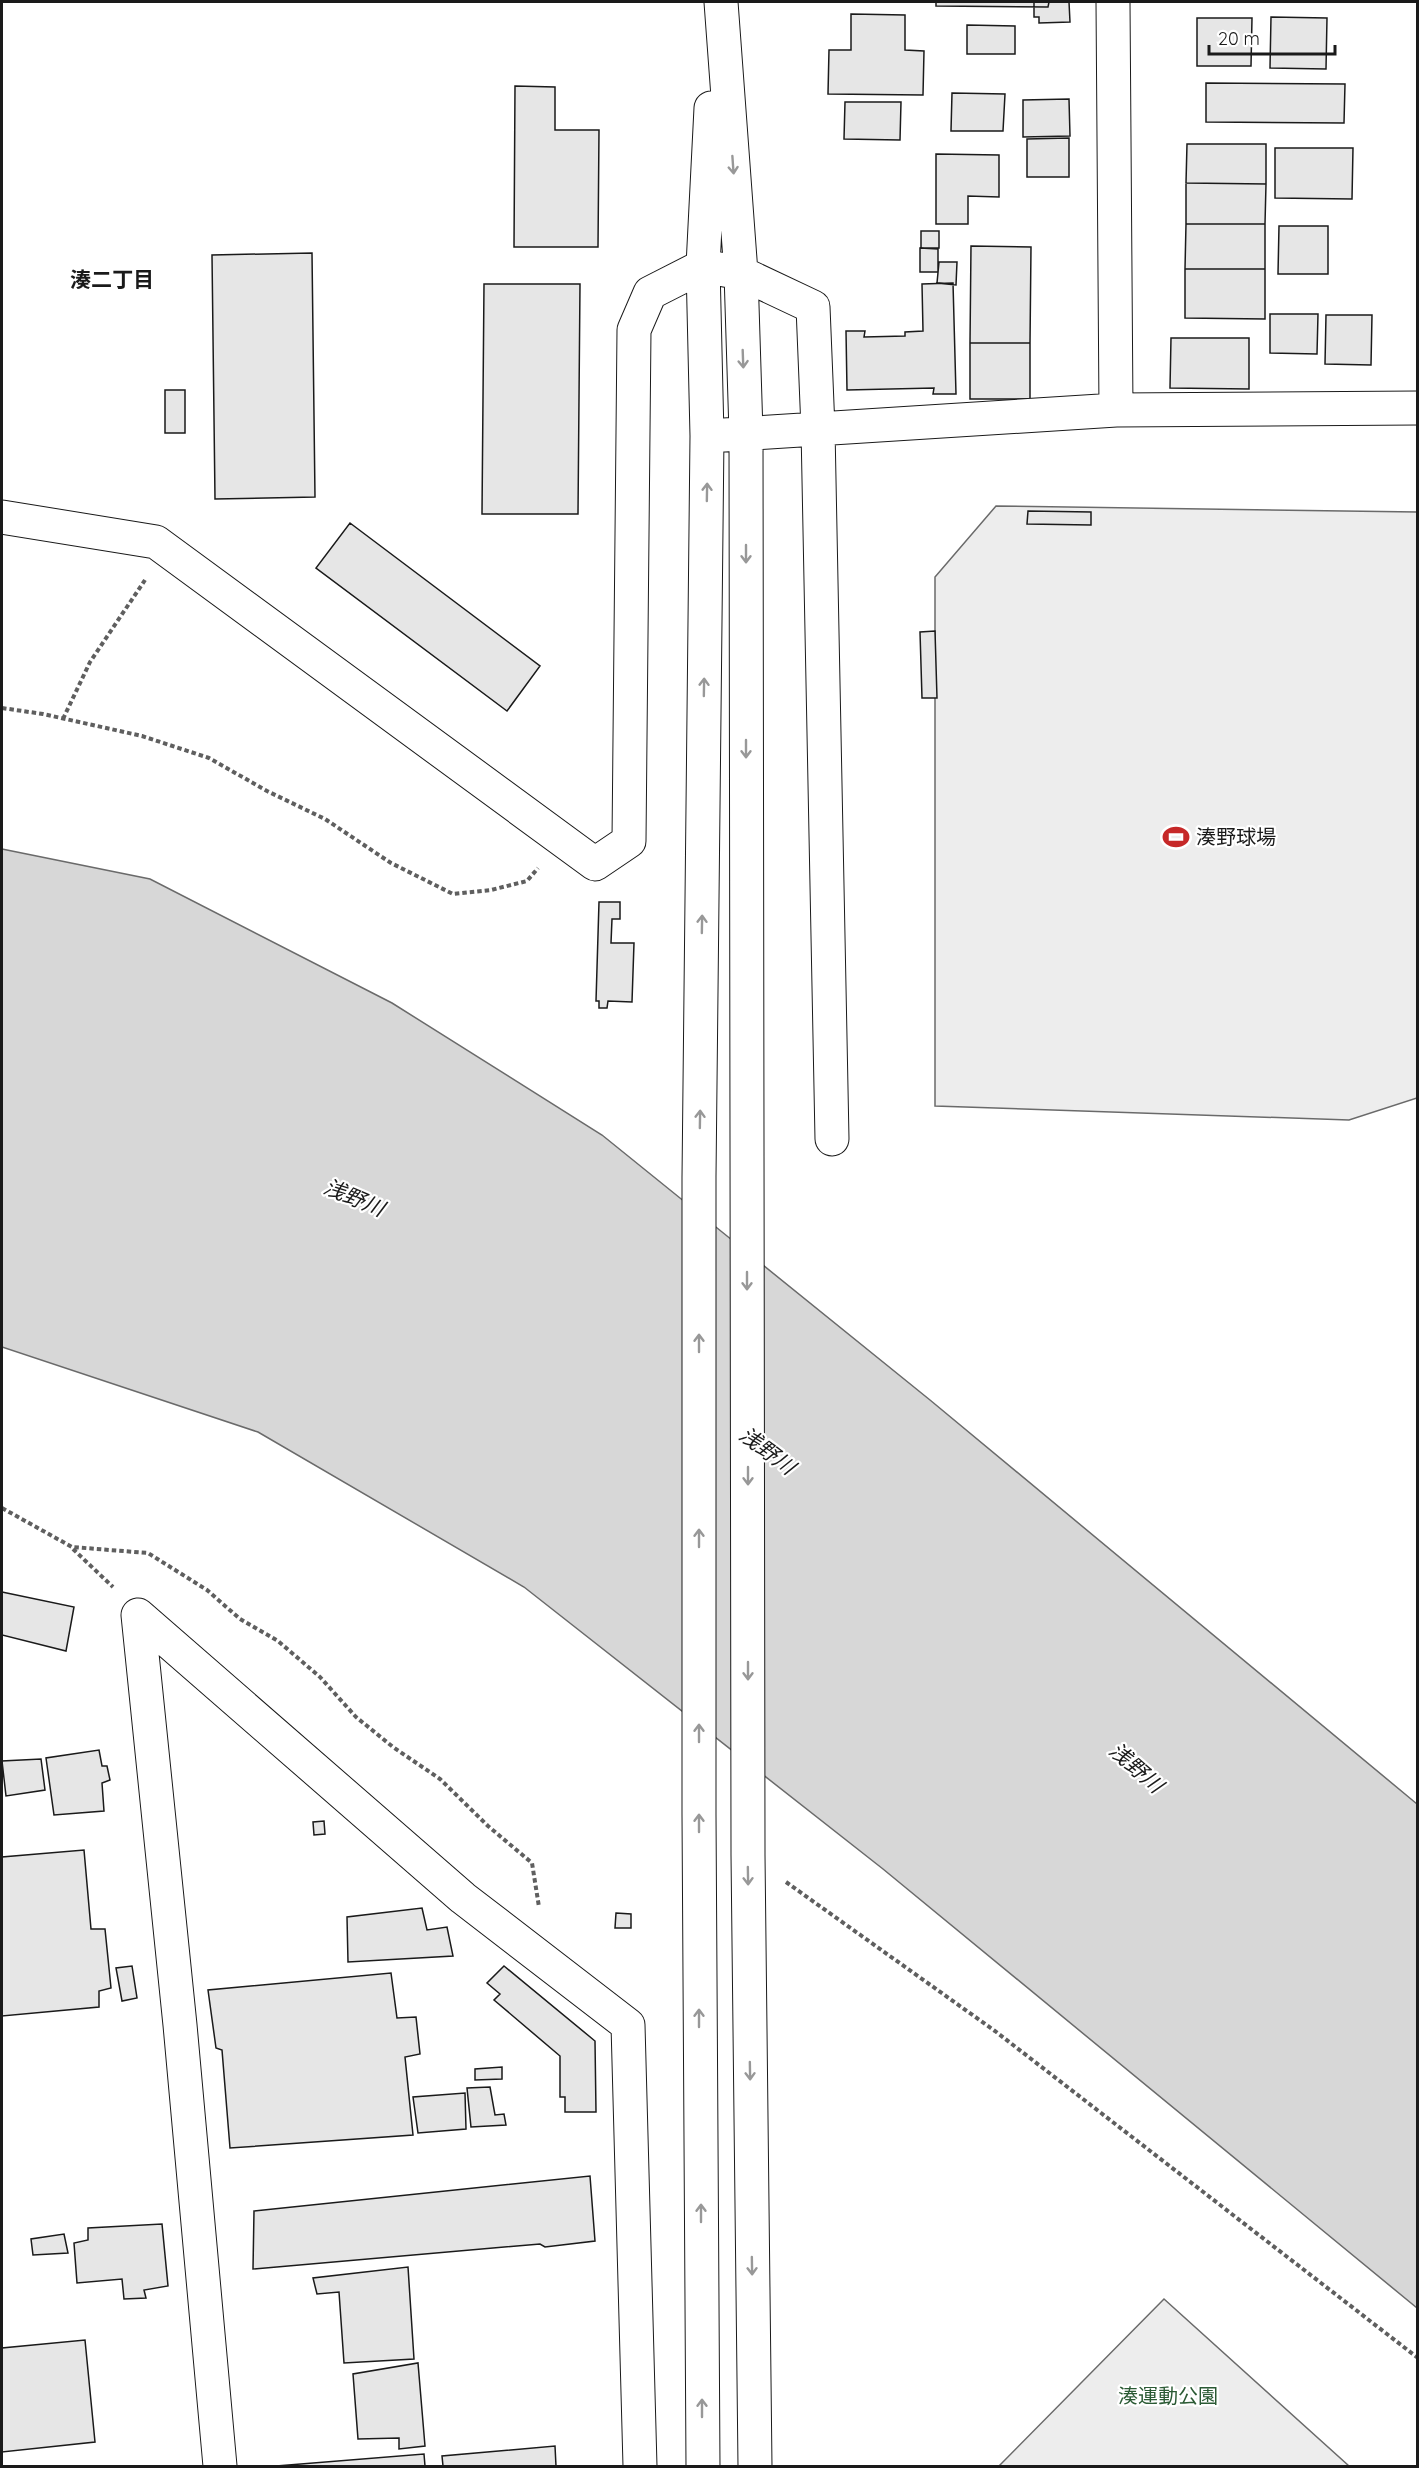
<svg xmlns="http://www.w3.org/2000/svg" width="1419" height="2468" font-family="Quicksand,'Noto Sans JP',sans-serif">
<rect width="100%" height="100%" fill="#fff"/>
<path fill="#ededed" stroke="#6a6a6a" stroke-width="1.5" d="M996 506 1417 512V1098L1349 1120 935 1106V577Z
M1164 2299 1349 2466H999Z"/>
<path fill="#d7d7d7" stroke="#6a6a6a" stroke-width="1.5" d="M2 849 150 879 392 1003 602 1135 930 1400 1417 1804V2308L883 1869 524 1587 258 1432 2 1347Z"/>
<path fill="#e6e6e6" stroke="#1a1a1a" stroke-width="1.5" d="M936 2H1049L1048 7 936 6Z
M1034 2H1069L1070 22 1039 23V17H1034Z
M851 14 905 15V50L924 51 923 95 828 94 829 50H851Z
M1271 17 1327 18 1326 69 1270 68Z
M1197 18H1252L1251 66H1197Z
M967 25 1015 26V54H967Z
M1206 83 1345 84 1344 123 1206 122Z
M515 86 555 87V130H599L598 247H514Z
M952 93 1005 94 1003 131H951Z
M1069 99 1070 136 1023 137V100Z
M845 102H901L900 140 844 139Z
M1069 138V177H1027V139Z
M1187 144H1266V184L1186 183Z
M1275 148H1353L1352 199 1275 198Z
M936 154 999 155V197L968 196V224H936Z
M1186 183 1266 184 1265 224H1186Z
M1186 224H1265V269H1185Z
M1279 226H1328V274H1278Z
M921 231H939V248H921Z
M971 246 1031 247 1030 343H970Z
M920 248 938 249V272H920Z
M312 253 315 497 215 499 212 255Z
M939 262H957L956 285 937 283Z
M1185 269H1265V319L1185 318Z
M953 283 956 394H933L934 388 847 390 846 331H865L864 337 905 336V332L923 331 922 284Z
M484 284H580L578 514H482Z
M1270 314H1318L1317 354 1270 353Z
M1326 315H1372L1371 365 1325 364Z
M1171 338H1249V389L1170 388Z
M970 343H1030V399H970Z
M165 390H185V433H165Z
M1028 511 1091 512V525L1027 524Z
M350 523 540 666 507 711 316 568Z
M935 631 937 698H922L920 632Z
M599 902H620V919H612L611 943H634L632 1002 608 1001 607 1008H599V1001H596Z
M2 1592 74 1607 66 1651 2 1635Z
M99 1750 102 1766H107L110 1780 102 1783 104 1811 54 1815 46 1758Z
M41 1759 45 1790 6 1796 2 1761Z
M324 1821 325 1834 314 1835 313 1822Z
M84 1850 91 1929H105L111 1988 99 1991V2007L2 2016V1857Z
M422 1908 427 1930 447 1927 453 1956 348 1962 347 1917Z
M616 1913 631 1914V1928H615Z
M132 1966 137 1998 122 2001 116 1968Z
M504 1966 595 2041 596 2112H565V2097H560V2056L494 2000 500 1994 487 1983Z
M391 1973 397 2018 416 2017 420 2054 405 2057 413 2135 230 2148 222 2050 216 2048 208 1990Z
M502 2067V2079L475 2080V2069Z
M490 2087 495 2115 504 2114 506 2125 471 2127 467 2088Z
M465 2093 466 2129 418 2133 413 2097Z
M590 2176 595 2241 545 2247 540 2244 253 2269 254 2211Z
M162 2224 168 2286 144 2290 146 2298 124 2299 122 2279 77 2283 74 2243 88 2240V2228Z
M64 2234 68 2253 33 2255 31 2239Z
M408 2267 414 2359 344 2363 339 2292 317 2294 313 2278Z
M85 2340 95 2442 2 2452V2348Z
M418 2363 425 2446 399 2449V2438L358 2439 353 2374Z
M555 2446 556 2466H443L442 2456Z
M424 2454 425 2466H276Z"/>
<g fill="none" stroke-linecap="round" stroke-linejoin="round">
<g stroke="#1a1a1a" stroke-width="35">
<path id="minor" d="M721 2 741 273 746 433 748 1855 755 2466
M1113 2 1116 410
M724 435 1116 410 1418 408
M2 517 156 542 595 864 629 841 634 330 650 293 703 266 741 273 813 307 818 429 832 1139
M220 2466 180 2025 138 1615 463 1898 628 2025 640 2466
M703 2466 699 1814V1177L707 436 703 266 711 108"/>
</g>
<path stroke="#5f5f5f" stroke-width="4" stroke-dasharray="4.5 3" stroke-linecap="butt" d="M2 708 43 714 142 736 209 758 267 791 325 819 391 863 453 894 491 890 527 881 538 868
M63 719 90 662 145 580
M2 1508 72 1547 148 1553 207 1590 240 1619 278 1641 320 1677 356 1717 393 1747 440 1779 488 1826 532 1863 539 1907
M73 1549 113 1587
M786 1882 995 2031 1418 2358"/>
<use href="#minor" stroke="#fff" stroke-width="33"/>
</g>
<defs><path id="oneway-shaft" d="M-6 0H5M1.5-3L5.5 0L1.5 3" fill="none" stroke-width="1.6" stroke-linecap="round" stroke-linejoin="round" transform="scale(1.5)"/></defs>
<g stroke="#989898">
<use href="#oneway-shaft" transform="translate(733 165) rotate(86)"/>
<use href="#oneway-shaft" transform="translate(743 359) rotate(88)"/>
<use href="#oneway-shaft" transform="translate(707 492) rotate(-89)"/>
<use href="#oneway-shaft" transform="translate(746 554) rotate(90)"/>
<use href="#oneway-shaft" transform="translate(704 687) rotate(-89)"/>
<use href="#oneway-shaft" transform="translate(746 749) rotate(90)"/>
<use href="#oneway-shaft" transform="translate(702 924) rotate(-89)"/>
<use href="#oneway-shaft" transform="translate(700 1119) rotate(-89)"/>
<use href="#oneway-shaft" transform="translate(747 1281) rotate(90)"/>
<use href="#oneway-shaft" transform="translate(699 1343) rotate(-90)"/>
<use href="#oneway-shaft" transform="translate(748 1476) rotate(90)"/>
<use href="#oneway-shaft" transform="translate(699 1538) rotate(-90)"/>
<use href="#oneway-shaft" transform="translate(748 1671) rotate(90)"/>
<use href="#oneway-shaft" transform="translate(699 1733) rotate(-90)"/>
<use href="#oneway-shaft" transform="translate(699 1823) rotate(-90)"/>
<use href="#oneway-shaft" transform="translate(748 1876) rotate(89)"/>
<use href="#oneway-shaft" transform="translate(699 2018) rotate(-90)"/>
<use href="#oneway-shaft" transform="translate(750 2071) rotate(89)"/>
<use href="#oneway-shaft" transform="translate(701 2213) rotate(-90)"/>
<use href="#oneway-shaft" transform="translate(752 2266) rotate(89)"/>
<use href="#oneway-shaft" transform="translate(702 2408) rotate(-90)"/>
</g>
<defs>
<g id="stadium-bare" transform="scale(2.07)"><path d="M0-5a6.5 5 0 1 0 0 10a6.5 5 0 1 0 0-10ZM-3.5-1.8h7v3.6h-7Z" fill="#c62828" stroke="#fff" stroke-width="2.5" paint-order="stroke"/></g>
</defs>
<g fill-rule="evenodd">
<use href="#stadium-bare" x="1176" y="837"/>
</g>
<g text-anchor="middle" stroke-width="4.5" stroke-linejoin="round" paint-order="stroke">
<g font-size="20" fill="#1a1a1a" stroke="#fff" text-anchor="start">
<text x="1196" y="844">湊野球場</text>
</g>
<g font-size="20" fill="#2b5a34" stroke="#fff">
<text x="1168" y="2403">湊運動公園</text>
</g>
<g font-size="21" font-weight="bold" fill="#1a1a1a" stroke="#fff">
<text x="112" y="287">湊二丁目</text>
</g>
<g font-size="21" font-style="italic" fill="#1a1a1a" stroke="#fff">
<text transform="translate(354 1198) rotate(23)" y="7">浅野川</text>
<text transform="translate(767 1451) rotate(37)" y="7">浅野川</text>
<text transform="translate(1136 1768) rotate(41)" y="7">浅野川</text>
</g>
</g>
<rect width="1419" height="2468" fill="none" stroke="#1a1a1a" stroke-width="6"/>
<path d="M1209 45v9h126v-9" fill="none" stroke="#1a1a1a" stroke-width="3"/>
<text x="1218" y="45" font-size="18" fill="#1a1a1a" stroke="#ffffff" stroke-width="4.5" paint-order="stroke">20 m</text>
</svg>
